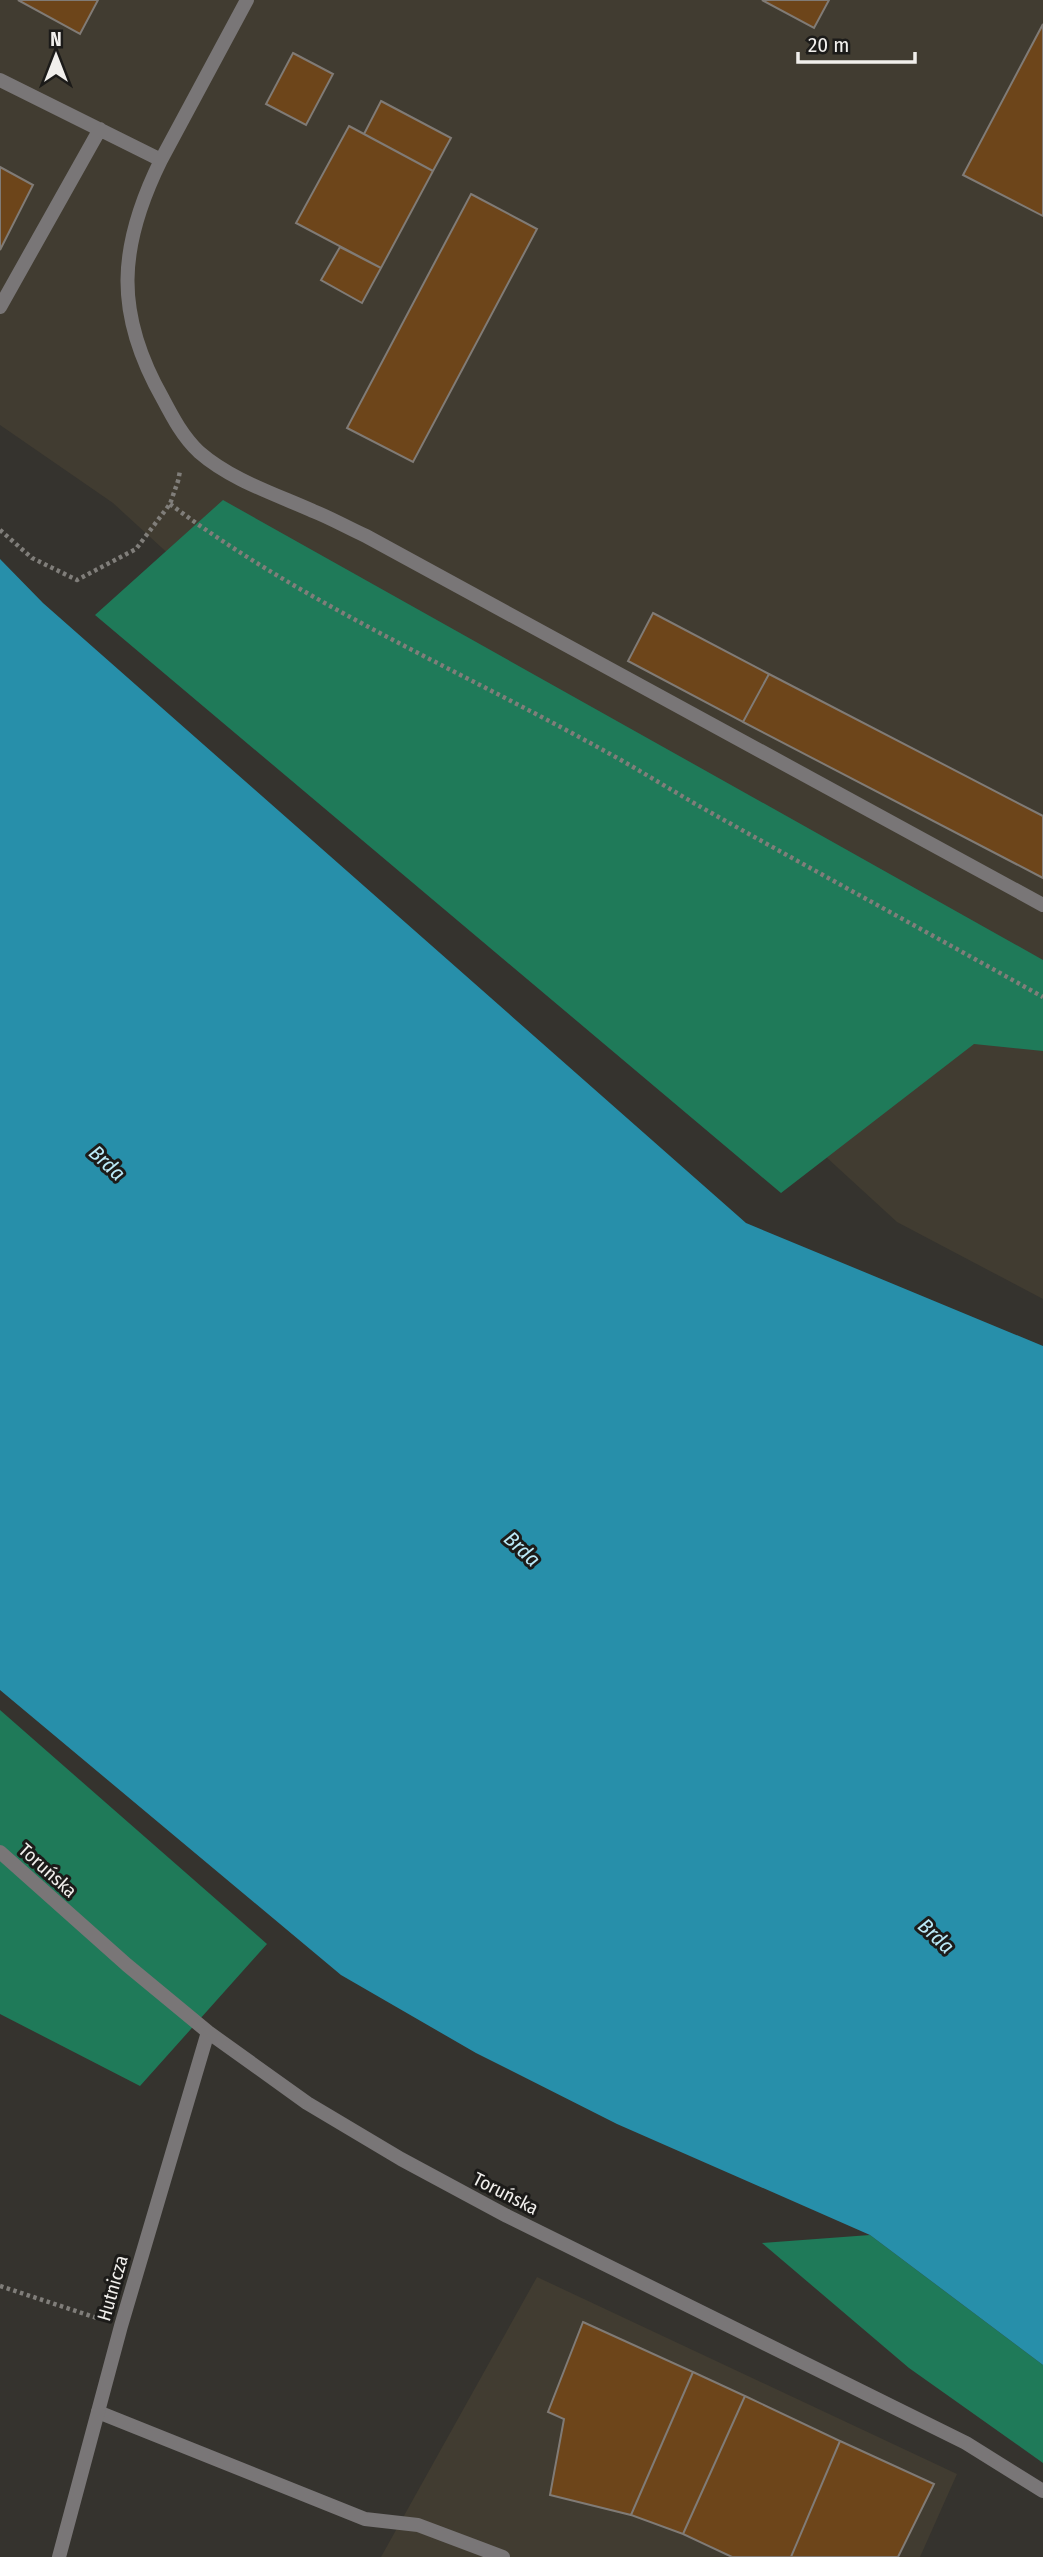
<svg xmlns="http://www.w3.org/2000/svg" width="1043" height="2557" font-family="'Fira Sans Condensed',sans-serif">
<rect width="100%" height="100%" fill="#35332e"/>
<path fill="#413c31" d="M0 0H1043V1299L897 1222 113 503 0 425Z
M537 2277 957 2474 920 2557H381Z"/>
<path fill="#1f7a59" d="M223 500 1043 960V1051L974 1044 781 1193 95 615Z
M0 1710 267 1944 140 2086 0 2014Z
M870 2235 1043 2365V2463L909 2368 762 2243Z"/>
<path fill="#278faa" d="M0 559 43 603 746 1223 1043 1346V2365L870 2235 617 2124 476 2053 341 1975 0 1690Z"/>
<path fill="#6d451a" stroke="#807b76" stroke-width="2" d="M18 0H98L80 34Z
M762 0H829L814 28Z
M1043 24V216L963 175Z
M293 53 333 74 306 125 266 104Z
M381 101 451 138 433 171 364 134Z
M349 126 433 171 381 268 296 223Z
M0 167 33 185 0 250Z
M471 194 537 229 413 462 347 428Z
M340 247 381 268 362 303 321 280Z
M653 613 769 674 743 722 628 661Z
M769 674 1043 816V878L743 722Z
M583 2322 693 2372 631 2515 550 2495 564 2419 548 2412Z
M693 2372 745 2396 683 2534 631 2515Z
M745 2396 840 2441 791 2557H732L683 2534Z
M840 2441 934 2484 898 2557H791Z"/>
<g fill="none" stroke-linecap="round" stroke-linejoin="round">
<path stroke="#807e7a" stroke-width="4.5" stroke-dasharray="3.5 3.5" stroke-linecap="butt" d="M170 504C302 603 457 669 601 749 640 770 677 794 715 815 824 876 934 936 1043 997
M0 530 32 558 77 580 136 549 170 504 178 481 180 471
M0 2286 97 2318"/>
<path stroke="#797677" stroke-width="14" d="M0 80 161 160 247 0
M161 160C118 247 114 313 163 399 173 418 183 437 199 452 231 480 275 494 313 511 331 518 348 528 366 536L1043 905
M0 307 100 129
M98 2412 365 2519 418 2525 503 2557"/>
<path stroke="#797677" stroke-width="14" d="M0 1852 127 1965 208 2032 307 2103 401 2159 507 2216 966 2443 1043 2491
M59 2557 121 2326 208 2032"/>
</g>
<g text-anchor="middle" stroke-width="6" stroke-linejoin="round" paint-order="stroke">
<g font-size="19" fill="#f1efec" stroke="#1c1b19">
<text transform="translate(48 1870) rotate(42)" y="7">Toruńska</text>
<text transform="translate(506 2193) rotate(27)" y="7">Toruńska</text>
<text transform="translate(112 2288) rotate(-74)" y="7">Hutnicza</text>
</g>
<g font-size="21" font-style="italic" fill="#bbeaf8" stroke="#1c1b19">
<text transform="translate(107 1163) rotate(43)" y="7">Brda</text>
<text transform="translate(522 1549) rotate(43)" y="7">Brda</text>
<text transform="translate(936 1936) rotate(43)" y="7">Brda</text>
</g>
</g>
<g transform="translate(56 56)" stroke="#1c1b19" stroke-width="5" paint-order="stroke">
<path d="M0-5L12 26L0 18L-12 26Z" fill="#f1efec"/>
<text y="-10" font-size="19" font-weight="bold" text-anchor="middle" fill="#f1efec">N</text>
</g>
<path d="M798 52v10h117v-10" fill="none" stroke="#f1efec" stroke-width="3.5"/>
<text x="808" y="52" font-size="21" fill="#f1efec" stroke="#1c1b19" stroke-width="5" paint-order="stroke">20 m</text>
</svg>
